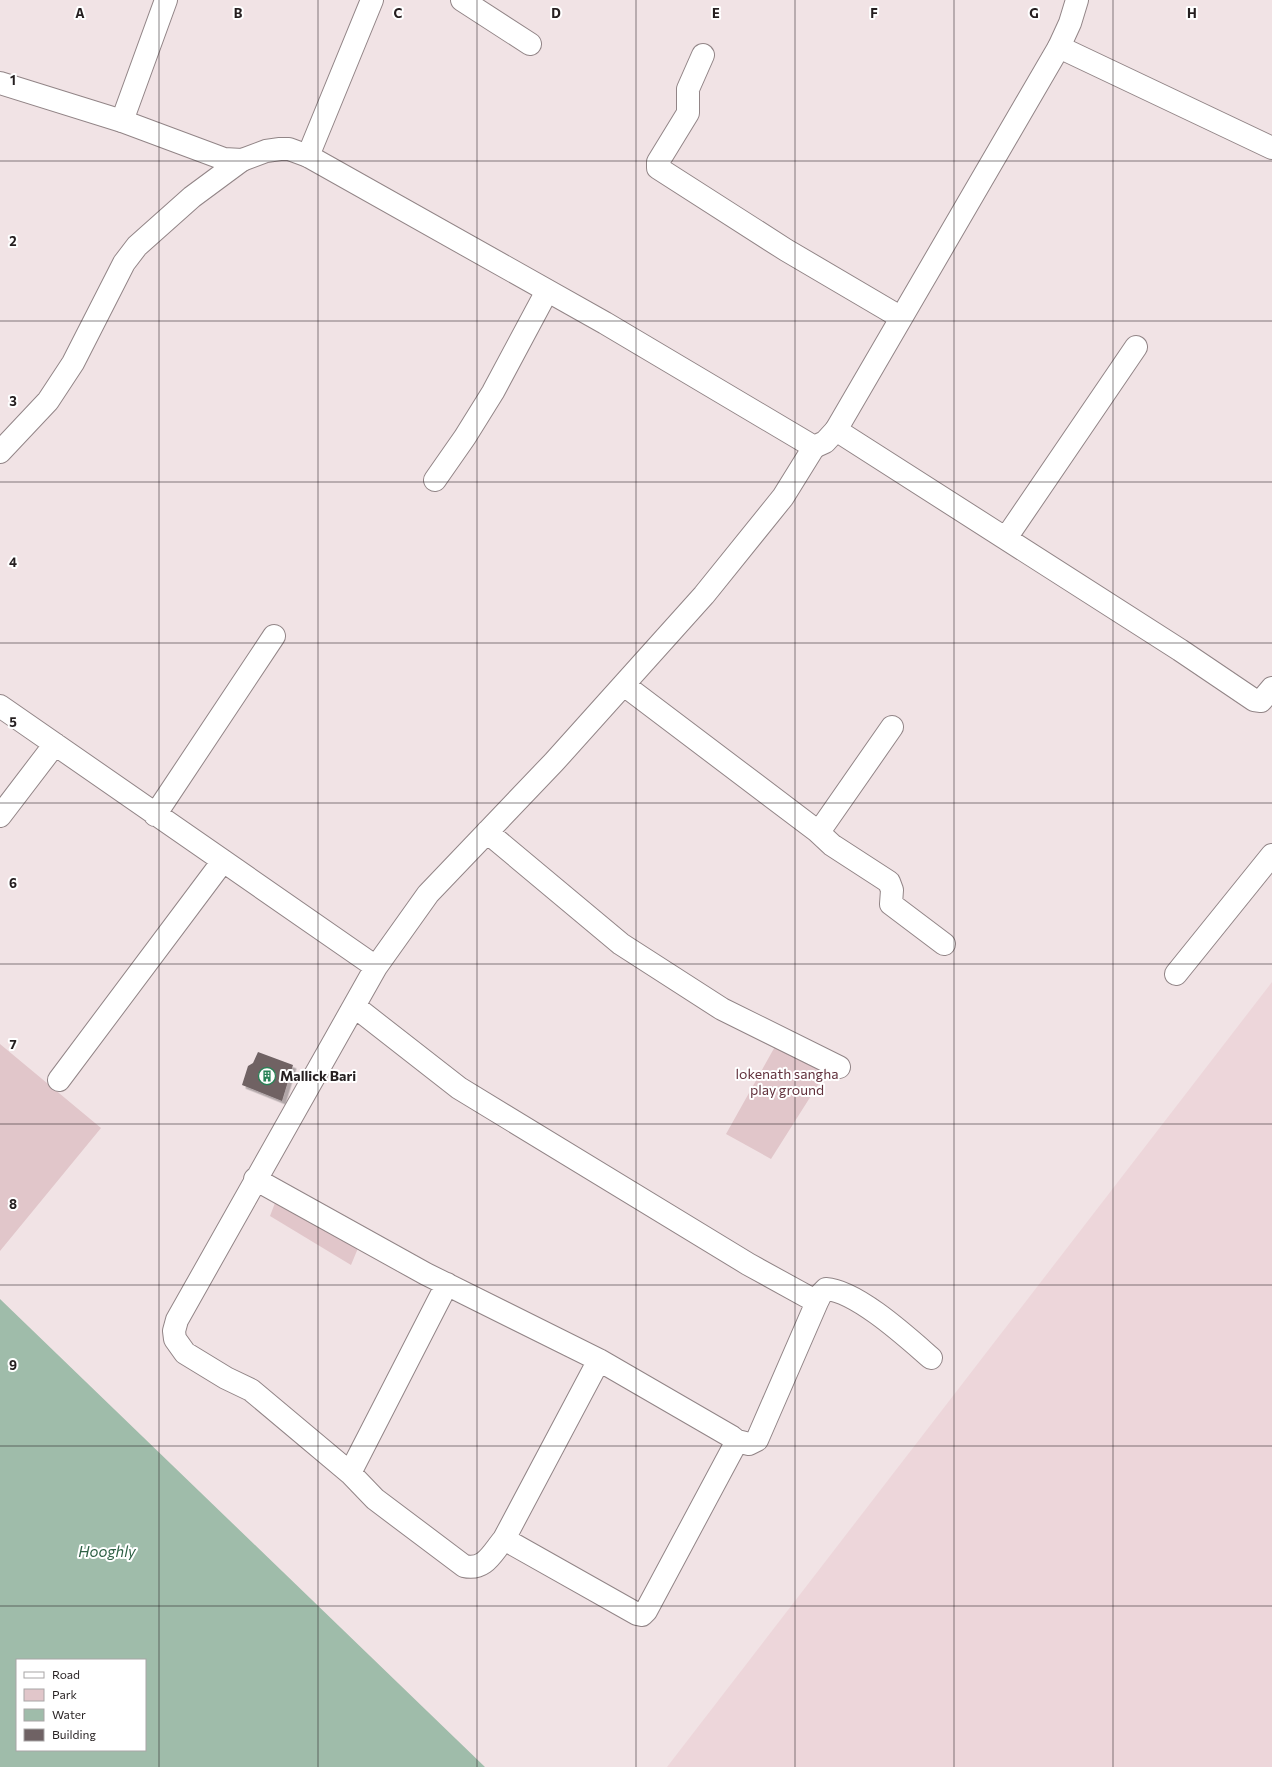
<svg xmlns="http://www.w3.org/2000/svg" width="1272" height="1767" font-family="Commissioner,sans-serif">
<defs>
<filter id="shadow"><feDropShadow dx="3.5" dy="3.5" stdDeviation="0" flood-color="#0004"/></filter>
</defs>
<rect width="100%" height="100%" fill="#f1e3e5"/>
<path fill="#edd6da" d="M1272 982V1767H667Z"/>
<path fill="#e1c6ca" d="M777 1043 828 1069 771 1159 726 1134Z
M0 1044 101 1128 0 1251Z
M278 1195 361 1241 351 1265 270 1216Z"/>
<path fill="#9fbcaa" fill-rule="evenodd" d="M0 1299 485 1767H0ZM17 1660H145V1750H17Z"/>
<path fill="#6f6264" filter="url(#shadow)" d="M258 1052 293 1065 282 1101 242 1085 248 1066 253 1063Z"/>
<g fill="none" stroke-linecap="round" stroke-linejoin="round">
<g stroke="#928587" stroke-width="24">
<path id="street" d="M462 0 530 44
M1059 47 1272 148
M703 55 688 89V113L658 162V168L786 250 900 317
M122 121 166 0
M308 156 372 0
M836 430 1180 650 1254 700 1261 701 1272 688
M0 452 48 401 73 363 124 263 137 246 192 197 242 160
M435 480 465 437 493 392 547 291
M1006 538 1136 347
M624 685 817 831 821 829 892 727
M0 706 376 967
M155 815 274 636
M0 816 55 744
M817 831 832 845 889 882 892 890 891 904 944 944
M487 832 621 944 722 1009 839 1067
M1176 974 1272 855
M354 1006 459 1088 748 1264 817 1302
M59 1080 223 861
M255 1179 426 1274 599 1360 732 1437 737 1441 646 1611 642 1615 637 1614 504 1539
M599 1360 504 1539C492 1553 485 1571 464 1566L375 1499 350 1473 251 1390 226 1378 185 1353 175 1339 174 1331 177 1320 376 967 428 894 554 762 704 595 783 497 814 447
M737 1441 749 1444 757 1440 817 1302 821 1294 826 1289C857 1291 908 1338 931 1358
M350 1473 447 1284"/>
</g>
<g stroke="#928587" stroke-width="24">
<path id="secondary" d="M0 83 122 121 224 159 242 160 266 151 280 149H289L308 156 605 323 814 447 825 442 836 430 1059 47 1070 23 1077 0"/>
</g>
<use href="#street" stroke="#fff" stroke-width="22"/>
<use href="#secondary" stroke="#fff" stroke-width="22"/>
</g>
<path fill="none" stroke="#251f20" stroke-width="1" stroke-opacity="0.55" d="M159 0V1767M318 0V1767M477 0V1767M636 0V1767M795 0V1767M954 0V1767M1113 0V1767M0 161H1272M0 321H1272M0 482H1272M0 643H1272M0 803H1272M0 964H1272M0 1124H1272M0 1285H1272M0 1446H1272M0 1606H1272"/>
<defs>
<g id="building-ring" transform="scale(0.9)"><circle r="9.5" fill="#fff" stroke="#298257" stroke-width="1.5"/><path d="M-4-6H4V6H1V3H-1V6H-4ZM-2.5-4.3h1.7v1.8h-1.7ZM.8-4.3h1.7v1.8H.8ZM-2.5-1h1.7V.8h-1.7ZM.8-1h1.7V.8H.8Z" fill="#298257"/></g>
</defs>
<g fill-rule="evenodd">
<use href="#building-ring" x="267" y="1076"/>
</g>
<g text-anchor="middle" stroke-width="4" stroke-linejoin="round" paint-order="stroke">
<g font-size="14" fill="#61303b" stroke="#fff">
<text x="787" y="1079">lokenath sangha<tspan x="787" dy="16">play ground</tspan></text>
</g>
<g font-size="14" font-weight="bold" fill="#251f20" stroke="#fff" text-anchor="start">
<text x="280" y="1081">Mallick Bari</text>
</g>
<g font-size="15" font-style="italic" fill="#2e6045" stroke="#fff">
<text x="107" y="1557">Hooghly</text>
</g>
</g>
<g font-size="13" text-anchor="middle" font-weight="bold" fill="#251f20" stroke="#fff" stroke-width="4" stroke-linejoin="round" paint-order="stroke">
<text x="80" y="18">A</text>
<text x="238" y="18">B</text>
<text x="398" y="18">C</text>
<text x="556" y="18">D</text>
<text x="716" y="18">E</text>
<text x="874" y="18">F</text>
<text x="1034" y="18">G</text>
<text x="1192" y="18">H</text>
<text x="13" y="85">1</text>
<text x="13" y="246">2</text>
<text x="13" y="406">3</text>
<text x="13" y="567">4</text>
<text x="13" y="727">5</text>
<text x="13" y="888">6</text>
<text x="13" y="1049">7</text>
<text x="13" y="1209">8</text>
<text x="13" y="1370">9</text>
</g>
<rect x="16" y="1659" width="130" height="92" fill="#ffffff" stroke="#a8a5a6"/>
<rect x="24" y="1672" width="20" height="6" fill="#ffffff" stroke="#a8a5a6"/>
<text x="52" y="1679" font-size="12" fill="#251f20">Road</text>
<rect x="24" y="1689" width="20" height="12" fill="#e1c6ca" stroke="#a8a5a6"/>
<text x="52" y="1699" font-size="12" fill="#251f20">Park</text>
<rect x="24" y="1709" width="20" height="12" fill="#9fbcaa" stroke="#a8a5a6"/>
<text x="52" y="1719" font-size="12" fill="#251f20">Water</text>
<rect x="24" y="1729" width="20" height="12" fill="#6f6264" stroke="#a8a5a6"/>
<text x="52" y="1739" font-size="12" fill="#251f20">Building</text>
</svg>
